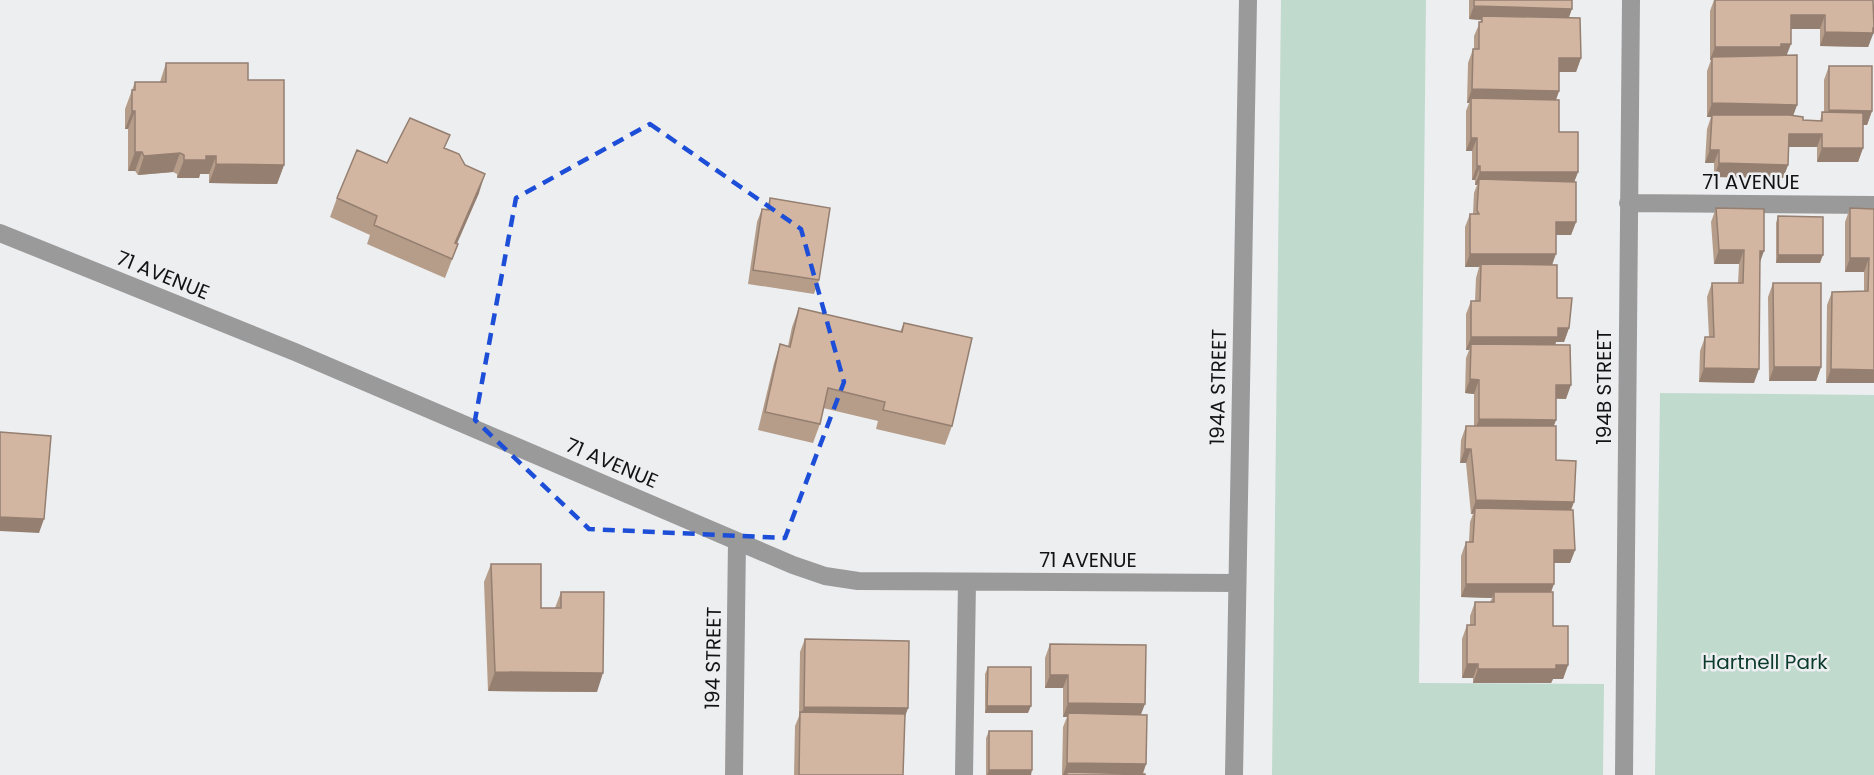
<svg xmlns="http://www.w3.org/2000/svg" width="1874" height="775" font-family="Poppins,sans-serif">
<rect width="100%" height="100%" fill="#edeef0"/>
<path fill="#c1dace" d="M1281 0H1426L1419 683 1604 684 1603 775H1272Z
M1660 393 1874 395V775H1655Z"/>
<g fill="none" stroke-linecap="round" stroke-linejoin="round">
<path stroke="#9b9a9a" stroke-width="18" d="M1628 203 1874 205
M0 233 295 352 793 565 825 576 858 581 1237 583
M734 775 737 541
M964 775 967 582
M1234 775 1248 0
M1624 775 1631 0"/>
</g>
<path fill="#b59d8a" d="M1469 0H1572L1568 18 1581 58 1576 72H1559V91L1556 100 1559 132 1578 172 1574 182 1576 222 1571 235H1556L1552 265 1557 298 1569 328 1564 342H1556L1555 345 1566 399H1556V420L1553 426 1556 460 1571 510 1575 550 1570 563H1554L1551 592 1553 626 1568 665 1563 679H1553L1551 683H1473V678H1462V639L1467 625H1470V616L1475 602H1490L1492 598 1461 597V556L1466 542H1469L1470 522 1473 514H1471L1466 463H1460L1461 440 1466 426H1474V394L1465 393 1466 358 1469 350H1466V314L1471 301H1475L1476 278 1479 267H1465V227L1470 214H1473L1474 193 1477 185H1475V180H1472V151H1466V111L1469 103H1467L1468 63 1473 49H1474V36L1481 20 1469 19Z
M1714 0H1873L1870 42 1868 47 1820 46V29H1791L1786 56 1797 105 1793 115 1803 120 1820 121 1822 112 1824 113V80L1829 66 1872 111 1867 125H1863V148L1858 162H1817V147H1788V165L1783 178 1714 177V163H1705L1707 129 1711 117H1707V71L1711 60H1710V11Z
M166 63 248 80 284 165 277 184 209 183V174H200L199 178H177V174L173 172 138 175 135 171H128V129H125V109L135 82H160Z
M445 148 479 193 457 243 458 244 445 278 367 244 370 235 330 217 337 198 387 163Z
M770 198 819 280 814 294 748 284 757 222 762 209 766 210Z
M1716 208 1760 261 1754 383 1699 382 1700 351 1705 337H1709L1707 297 1712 283H1738L1739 264H1714L1711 222Z
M1850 208 1874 209V383H1826L1827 305 1832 292 1864 291V272H1845V222Z
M1778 216 1820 263H1776V223Z
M1773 283 1821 367 1816 381H1769L1768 297Z
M799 308 900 332 904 323 952 426 945 445 876 429 878 421 823 408 820 424 813 443 758 430 774 363 780 344 788 346 792 327Z
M491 564 541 608H555L561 592 597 692 488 691 484 582Z
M805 639 908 708 904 718 903 775H794L795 726 799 716 800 652Z
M1050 644 1141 715 1146 764 1143 774 1145 775H1062L1063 727 1067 717H1063V688H1045V658Z
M988 667 1028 713H985V674Z
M989 731 1031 775H986V738Z"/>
<path fill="#947f71" d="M1474 6 1572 9 1567 23 1482 16 1481 20 1469 19Z
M1791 15H1825L1820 29H1786Z
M1874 28V32L1868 47 1820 46 1825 32Z
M1791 44 1786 57H1712L1711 60H1710L1715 47Z
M1559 58H1581L1576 72H1554Z
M1472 89 1559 91 1554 105 1471 98 1469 103H1467Z
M1712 103 1797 105 1792 119 1707 117Z
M1829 110 1872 111 1867 125 1824 124Z
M132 111H135L128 129H125Z
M1789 134H1822L1817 147H1784Z
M1471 138H1477L1472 151H1466Z
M1822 148H1863L1858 162H1817Z
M1710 150H1719L1714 163H1705Z
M135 152H142L135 171H128Z
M180 153 173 172 138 175 144 156Z
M206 156H216L209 174H200L199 178H177L184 160Z
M1719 163 1788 165 1783 178 1714 177Z
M216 164 284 165 277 184 209 183Z
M1477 166H1480L1475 180H1472Z
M1480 172H1578L1573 185 1479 179 1477 185H1475Z
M485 174 479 193 449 262 455 243Z
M1556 222H1576L1571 235H1551Z
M1719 250H1744L1739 264H1714Z
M1760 251H1764L1759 265Z
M1470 254H1556L1551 268 1481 264 1479 267H1465Z
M1778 255H1823L1820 263H1776Z
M1850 258H1869L1864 272H1845Z
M1558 328H1569L1564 342H1556L1553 351 1471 344 1469 350H1466L1471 337Z
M1774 367H1821L1816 381H1769Z
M1704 368 1759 369 1754 383 1699 382Z
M1831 369 1874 370V383H1826Z
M1470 379 1479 380 1474 394 1465 393Z
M1556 385H1571L1566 399 1551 398Z
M1479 419 1556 420 1551 434 1474 433Z
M1465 449H1471L1466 463H1460Z
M1476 500 1574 502 1569 516 1475 508 1473 514H1471Z
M0 517 44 519 39 533 0 531Z
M1554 550H1575L1570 563H1549Z
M1466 584H1554L1549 598 1494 592 1492 598 1461 597Z
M1467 664H1478L1473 678H1462Z
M1556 665H1568L1563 679H1553L1551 683H1473L1478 669Z
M495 672 603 673 597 692 488 691Z
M1050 675H1068L1063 688H1045Z
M1068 703 1145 704 1140 717 1068 713 1067 717H1063Z
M987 706H1031L1028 713H985Z
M804 707 908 708 903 722 800 717Z
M1067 763 1146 764 1142 775 1067 772 1066 775H1063Z
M989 770H1032L1031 775H987Z"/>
<path fill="#d3b6a1" stroke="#947f71" stroke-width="1.5" d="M1474 0H1572V9L1474 6Z
M1715 0H1873L1874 28H1873V33L1825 32V15H1791V44H1781V47H1715Z
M1482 16 1580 18 1581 58H1559V91L1472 89 1473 49H1479V22H1482Z
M1797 55V105L1712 103V57Z
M166 63H248V80H284V165L216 164V156H206V160H184V155L180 153 144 156 142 152H135V111H132V90H135V82H166Z
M1829 66H1872V111L1829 110Z
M1471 98 1559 100V132H1578V172H1480V166H1477V138H1471Z
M1822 112 1863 113V148H1822V134H1789L1788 165 1719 163V150H1710L1712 115H1789L1803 117V120L1822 121Z
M410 118 450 135 444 148 459 154 465 165 485 174 455 243 458 244 452 259 374 225 377 216 337 198 357 150 387 163Z
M1479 179 1576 182V222H1556V254H1470V214H1479L1477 210Z
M770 198 830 208 819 280 753 270 762 209 769 210Z
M1716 208 1764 209V251H1760L1759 369 1704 368 1705 337H1714L1712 283H1743L1744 250H1719Z
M1850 208 1874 209V370L1831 369 1832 292 1868 291 1869 258H1850Z
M1778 216 1823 217V255H1778Z
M1481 264 1557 265V298H1572L1569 328H1558V337H1471V301H1480Z
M1773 283H1821V367H1774Z
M799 308 902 332 904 323 972 338 952 426 883 410 885 402 828 388 820 424 765 412 780 344 790 347Z
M1471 344 1570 345 1571 385H1556V420L1479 419V380L1470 379Z
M1466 426H1556V460L1576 461 1574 502 1476 500 1471 449H1465Z
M0 432 51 436 44 519 0 517Z
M1475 508 1573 510 1575 550H1554V584H1466V542H1473Z
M491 564H541V608H561V592H604L603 673 495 672Z
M1494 592H1553V626H1568V665H1556V669H1478V664H1467V625H1475V602H1494Z
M805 639 909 641 908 708 804 707Z
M1050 644 1146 645 1145 704 1068 703V675H1050Z
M988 667H1031V706H987Z
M800 712 905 714 903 775H799Z
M1068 713 1147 715 1146 764 1067 763Z
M989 731H1032V770H989Z
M1067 772 1145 774V775H1067Z"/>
<path fill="none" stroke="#1d4ed8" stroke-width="4.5" stroke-dasharray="12 8" stroke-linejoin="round" d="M650 124 801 229 844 382 785 538 589 529 475 420 516 198Z"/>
<g text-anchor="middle" stroke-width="5" stroke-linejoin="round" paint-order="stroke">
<g font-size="20" fill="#131313" stroke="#edeef0">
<text x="1751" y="189">71 AVENUE</text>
<text transform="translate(163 275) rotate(22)" y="7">71 AVENUE</text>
<text transform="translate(1218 387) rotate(-89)" y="7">194A STREET</text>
<text transform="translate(1604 387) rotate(-90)" y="7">194B STREET</text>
<text transform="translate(612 463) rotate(23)" y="7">71 AVENUE</text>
<text x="1088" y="567">71 AVENUE</text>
<text transform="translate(713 658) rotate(-89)" y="7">194 STREET</text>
</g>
<g font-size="20" fill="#0a3a29" stroke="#edeef0">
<text x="1765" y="669">Hartnell Park</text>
</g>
</g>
</svg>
